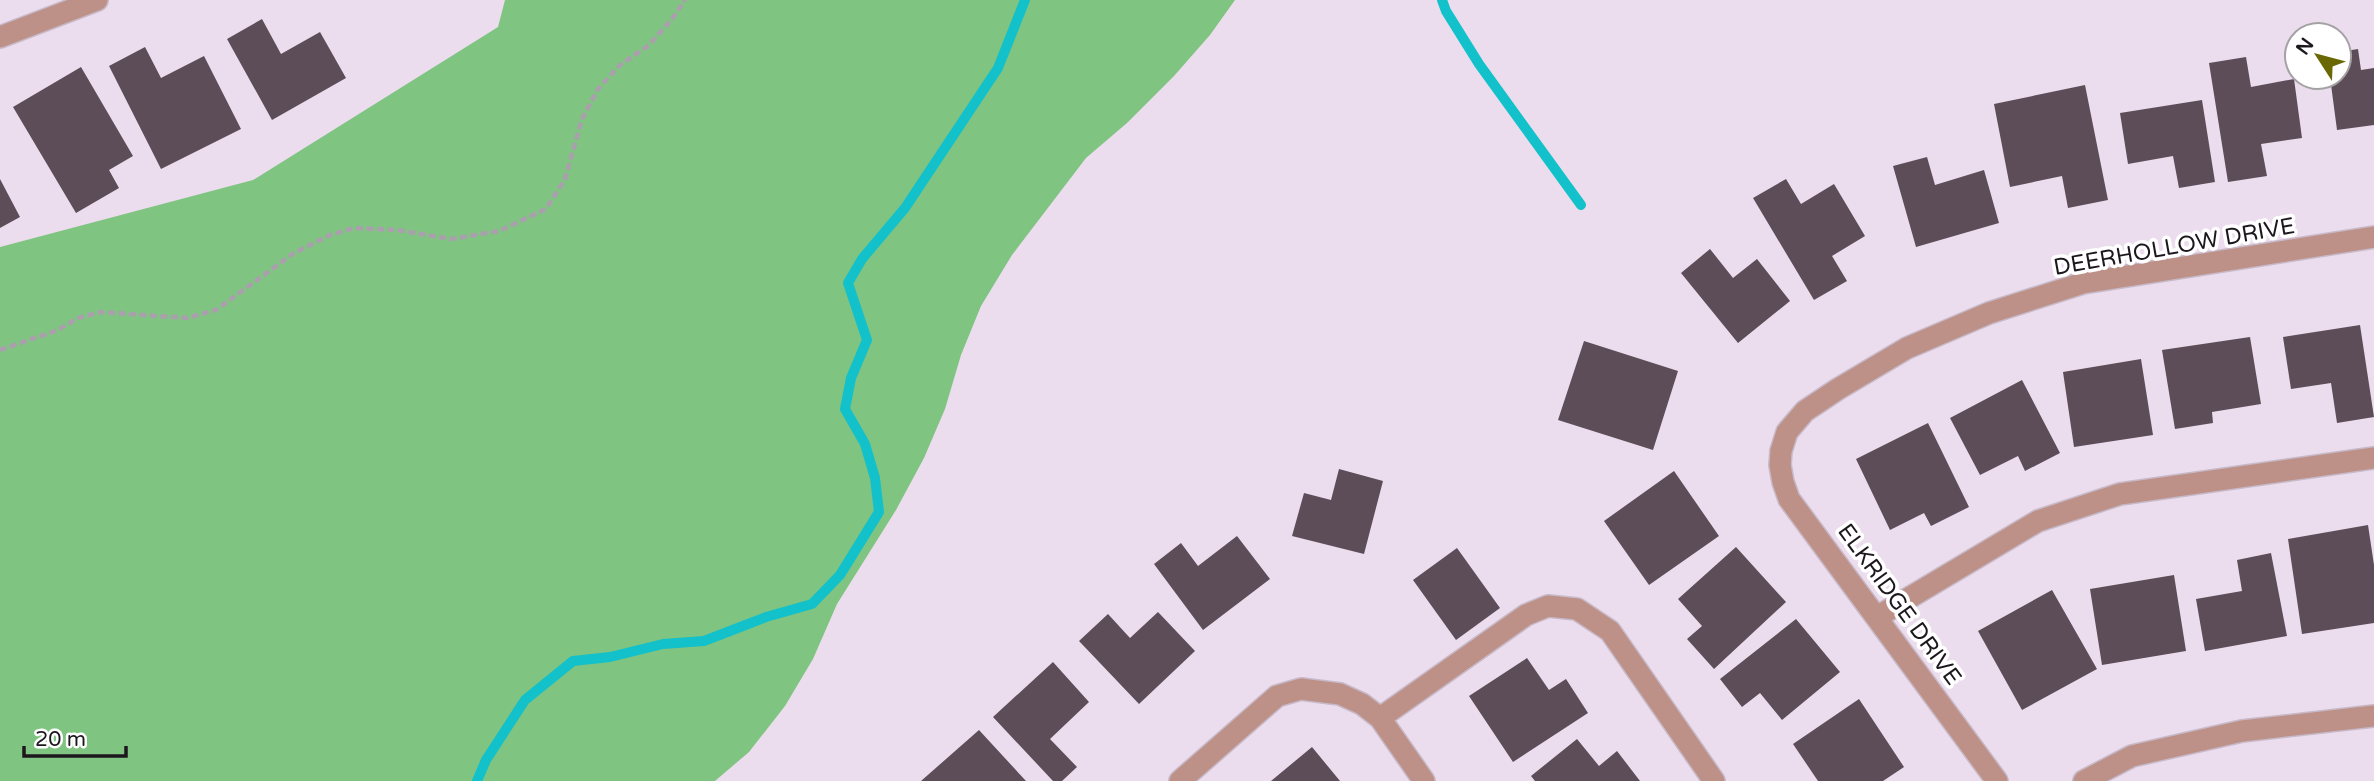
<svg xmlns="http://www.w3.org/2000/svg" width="2374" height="781" font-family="'Varela Round',sans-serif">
<rect width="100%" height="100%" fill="#ecddee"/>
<path fill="#80c482" d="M505 0H1235L1210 35 1174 76 1127 123 1086 158 1012 255 981 306 961 355 945 409 924 458 896 510 837 604 813 659 785 706 749 752 715 781H0V247L253 180 498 27Z"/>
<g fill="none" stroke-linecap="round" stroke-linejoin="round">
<path stroke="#13c1ca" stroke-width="10" d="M1442 0 1446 11 1479 64 1581 205
M477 781 486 760 525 700 573 661 610 657 663 644 704 641 766 617 812 604 840 575 879 512 875 478 865 444 845 409 851 378 867 340 848 283 862 259 905 208 998 68 1025 0"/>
</g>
<path fill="#5c4d58" d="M262 19 281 54 320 32 346 78 272 120 227 39Z
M145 47 161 78 204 56 241 129 161 169 109 66Z
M2358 49 2361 70 2374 68V125L2337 130 2330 77H2339V52Z
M2246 57 2251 87 2294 79 2302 138 2261 144 2267 176 2228 182 2209 63Z
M81 67 133 156 109 170 119 188 76 213 13 107Z
M2085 85 2108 200 2068 208 2062 176 2010 187 1994 104Z
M2202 100 2215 182 2179 188 2173 156 2128 164 2120 113Z
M1927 157 1935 185 1984 170 1999 223 1916 247 1893 166Z
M0 179 20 217 0 228Z
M1786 179 1801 204 1834 184 1865 236 1832 256 1847 281 1814 300 1753 198Z
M1710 249 1733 278 1757 259 1790 301 1738 343 1681 273Z
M2360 325 2374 417 2337 423 2331 383 2291 389 2283 337Z
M2250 337 2261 404 2212 412 2213 423 2175 429 2162 350Z
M1584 341 1678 371 1653 450 1558 420Z
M2141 359 2153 435 2074 447 2063 372Z
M2022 380 2060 453 2025 471 2018 456 1980 475 1950 418Z
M1928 423 1969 507 1931 526 1924 513 1890 530 1856 459Z
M1339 469 1383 481 1364 554 1292 536 1304 493 1331 500Z
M1674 471 1719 536 1649 585 1604 521Z
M2368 525 2374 565V623L2302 634 2288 539Z
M1237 536 1270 579 1203 630 1154 564 1181 543 1198 566Z
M1736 547 1786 602 1714 669 1687 639 1702 626 1678 599Z
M1457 548 1500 608 1456 640 1413 580Z
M2271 553 2287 636 2205 651 2196 599 2242 591 2237 560Z
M2174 575 2186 651 2102 665 2090 589Z
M2052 590 2097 669 2022 710 1978 631Z
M1158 612 1195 651 1139 704 1079 641 1108 614 1130 638Z
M1796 619 1840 672 1782 720 1760 693 1742 707 1720 679Z
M1527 658 1549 690 1566 679 1588 713 1513 762 1469 696Z
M1053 662 1089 702 1050 739 1077 767 1062 781H1053L993 717Z
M1859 699 1904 767 1883 781H1818L1793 744Z
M979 730 1026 781H921Z
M1577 739 1599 766 1617 751 1640 781H1535L1531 776Z
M1312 747 1340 781H1271Z"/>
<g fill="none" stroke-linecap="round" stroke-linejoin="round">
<g stroke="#c7b9c8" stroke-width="24">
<path id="minor" d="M0 37 97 0
M1877 617 2038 521 2120 494 2374 458
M1380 718 1526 615 1548 606 1577 609 1610 631 1714 781
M1180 781 1277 696 1301 689 1340 694 1362 704 1380 718 1424 781
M1997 781 1789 499 1783 482 1780 465 1781 451 1787 432 1805 411 1838 389 1907 348 1989 313 2083 283 2374 237
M2084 781 2132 756 2242 731 2374 716"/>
</g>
<path stroke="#aa9fac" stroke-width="4.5" stroke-dasharray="7 3.5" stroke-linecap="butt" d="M0 350 58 330 78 318 101 312 187 318 216 310 294 253 330 235 354 228 397 230 451 239 499 231 546 209 565 179 582 119 598 89 620 65 649 45 672 19 685 0"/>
<use href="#minor" stroke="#bd9187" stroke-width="21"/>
</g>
<g text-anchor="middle" stroke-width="7" stroke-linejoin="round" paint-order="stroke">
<g font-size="23" fill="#1c171c" stroke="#fff">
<text transform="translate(2174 246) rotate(-10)" y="8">DEERHOLLOW DRIVE</text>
<text transform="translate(1900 604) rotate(54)" y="8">ELKRIDGE DRIVE</text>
</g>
</g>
<g transform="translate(2318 56) rotate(306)"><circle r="33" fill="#ffffff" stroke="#a4a2a4" stroke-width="2"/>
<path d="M0-5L12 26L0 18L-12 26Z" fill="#696802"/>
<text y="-10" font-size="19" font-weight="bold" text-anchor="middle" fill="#1c171c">N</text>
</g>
<path d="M24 746v10h102v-10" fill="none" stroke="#1c171c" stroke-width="3.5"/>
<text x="35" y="746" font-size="21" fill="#1c171c" stroke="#ffffff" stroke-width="5" paint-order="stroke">20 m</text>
</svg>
